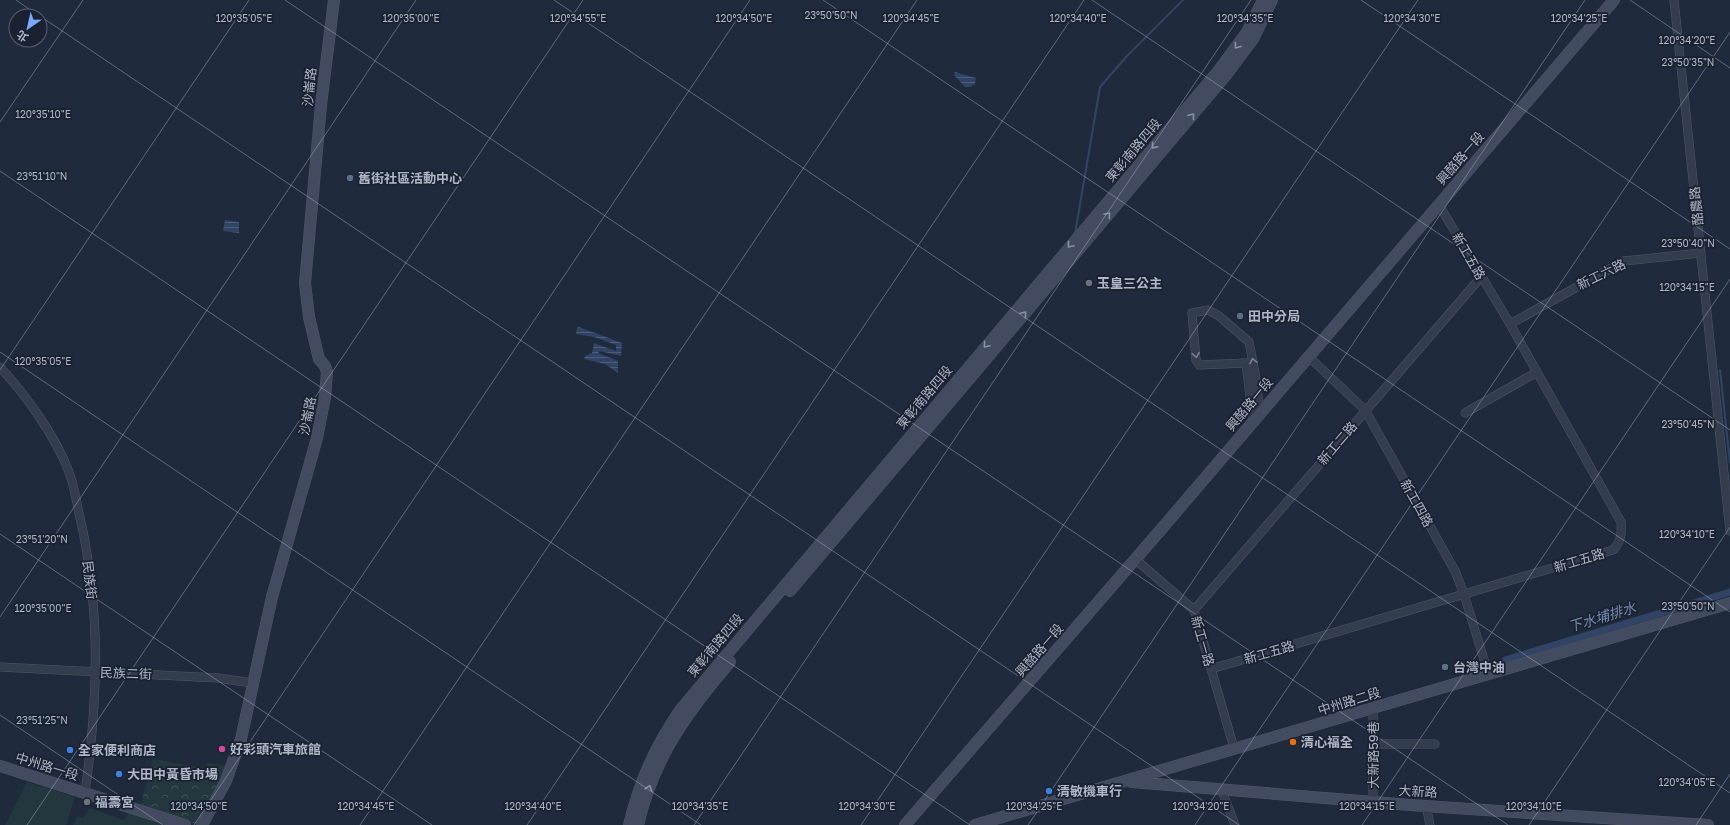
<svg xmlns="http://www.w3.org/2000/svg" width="1730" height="825" font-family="'Golos Text','Noto Sans TC',sans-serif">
<defs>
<pattern id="forest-crowns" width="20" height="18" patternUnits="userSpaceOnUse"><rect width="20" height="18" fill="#22383e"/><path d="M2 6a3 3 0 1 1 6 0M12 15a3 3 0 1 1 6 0" fill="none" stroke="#405359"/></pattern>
<pattern id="water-rules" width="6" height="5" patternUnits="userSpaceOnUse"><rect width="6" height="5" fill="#324466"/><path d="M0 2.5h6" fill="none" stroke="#4d5d7b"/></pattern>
</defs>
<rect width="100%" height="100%" fill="#202a3d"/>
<path fill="url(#forest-crowns)" d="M153 759 206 769 207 763 229 766 198 825 140 807Z"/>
<path fill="#22383e" d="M27 782 75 797 66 825H5Z
M90 808 124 820 129 813 164 825H73L77 816 83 818Z"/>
<path fill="url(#water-rules)" d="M955 72 976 78 975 84 970 87H965L954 75Z
M225 220 239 222V233L223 231Z
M579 327 622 343 621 356 600 351 598 353 618 361V373L605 364 584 359 585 356 592 353 594 343 616 351V345L594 337 576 334 577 328Z"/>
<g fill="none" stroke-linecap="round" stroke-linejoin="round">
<path stroke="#324466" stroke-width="2" d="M1075 234 1100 87 1127 56 1183 0
M1720 370 1730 463"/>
<path stroke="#324466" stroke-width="7" d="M1505 660 1730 592"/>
<g stroke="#4f5767" stroke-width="9">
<path id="street" d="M1674 0 1730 531
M1510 324 1624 261 1701 253
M1308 356 1365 410 1455 571 1464 594 1488 673
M0 367C26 395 56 437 69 472 75 488 77 506 81 522 101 613 98 701 85 792
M1465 413 1537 372
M1253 422 1246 363 1199 365 1196 360 1192 313 1208 310 1219 316 1249 342 1255 373 1260 413
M1135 559 1194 610 1234 748
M1194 610 1481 277
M0 667 218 678 252 683
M1211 669 1613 550C1621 542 1622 533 1621 522L1510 324 1439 205
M1373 744H1435
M1222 791 1235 825
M1373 802V708
M1426 805 1430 825"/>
</g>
<g stroke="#4f5767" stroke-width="12">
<path id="secondary" d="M790 591 1227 74 1253 39 1272 0
M0 766 185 825
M1132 782 1410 805 1708 825
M202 825 226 781 241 739 272 597 317 438 325 397 327 372 325 366 319 359 309 317 305 283 321 105 334 0
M629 825C640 780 655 747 681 709L1219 70 1247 32 1263 0
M638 825C653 759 687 712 730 662
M905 825 1164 526 1614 0
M975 825 1730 603"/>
</g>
<use href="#street" stroke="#343d4d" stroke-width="8"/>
<use href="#secondary" stroke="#424b60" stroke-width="11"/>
</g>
<defs><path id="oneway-chevron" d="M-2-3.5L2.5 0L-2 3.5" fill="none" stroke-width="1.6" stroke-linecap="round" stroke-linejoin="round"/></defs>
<g stroke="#8991a4">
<use href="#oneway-chevron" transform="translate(1237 46) rotate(126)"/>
<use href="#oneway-chevron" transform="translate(1192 116) rotate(-50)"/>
<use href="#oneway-chevron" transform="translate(1154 146) rotate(131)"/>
<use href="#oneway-chevron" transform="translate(1108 215) rotate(-50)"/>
<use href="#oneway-chevron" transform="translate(1070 245) rotate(130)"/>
<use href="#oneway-chevron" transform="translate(1024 314) rotate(-50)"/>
<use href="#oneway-chevron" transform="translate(986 345) rotate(130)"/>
<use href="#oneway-chevron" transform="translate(649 788) rotate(-71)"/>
</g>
<g stroke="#788091">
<use href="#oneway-chevron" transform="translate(1196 355) rotate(81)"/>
<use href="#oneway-chevron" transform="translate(1253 361) rotate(-102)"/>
</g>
<path fill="none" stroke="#afb7c9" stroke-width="1" stroke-opacity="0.45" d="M16 0 39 16M285 0 1508 825M554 0 1730 793M823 0 1730 612M1092 0 1730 430M1361 0 1730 249M1630 0 1730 68M40 16 1239 825M0 122 83 0M0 171 970 825M0 352 701 825M0 370 249 0M0 534 432 825M0 617 416 0M0 715 163 825M27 825 583 0M194 825 750 0M360 825 917 0M527 825 1084 0M694 825 1251 0M861 825 1418 0M1028 825 1585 0M1195 825 1730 32M1362 825 1730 279M1529 825 1730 527M1696 825 1730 774"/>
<g fill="#5c6f8a" stroke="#1a2231" stroke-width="1.5">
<circle cx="350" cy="178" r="4"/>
<circle cx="1240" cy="316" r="4"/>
<circle cx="1445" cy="667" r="4"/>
</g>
<g fill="#6b7280" stroke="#1a2231" stroke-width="1.5">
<circle cx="1089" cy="283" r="4"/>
<circle cx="87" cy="802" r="4"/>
</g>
<circle fill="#e8710a" stroke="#1a2231" stroke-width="1.5" cx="1293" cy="742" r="4"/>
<circle fill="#d1479c" stroke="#1a2231" stroke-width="1.5" cx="222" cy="749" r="4"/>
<g fill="#3f7fe0" stroke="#1a2231" stroke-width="1.5">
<circle cx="70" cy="750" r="4"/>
<circle cx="119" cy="774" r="4"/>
<circle cx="1049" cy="791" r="4"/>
</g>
<g text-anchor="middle" stroke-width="3.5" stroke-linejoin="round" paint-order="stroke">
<g font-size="13" fill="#afb7c9" stroke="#1a2231">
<text transform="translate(309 87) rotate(-84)" y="5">沙崙路</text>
<text transform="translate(1133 150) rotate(-50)" y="5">東彰南路四段</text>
<text transform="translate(1460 158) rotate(-49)" y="5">興酪路一段</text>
<text transform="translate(1696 206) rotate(-96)" y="5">酪農路</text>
<text transform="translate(1469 256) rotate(60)" y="5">新工五路</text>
<text transform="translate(1601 274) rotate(-26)" y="5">新工六路</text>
<text transform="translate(924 397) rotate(-50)" y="5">東彰南路四段</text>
<text transform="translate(1249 404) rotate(-50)" y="5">興酪路一段</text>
<text transform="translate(307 416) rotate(-79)" y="5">沙崙路</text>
<text transform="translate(1337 443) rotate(-49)" y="5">新工二路</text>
<text transform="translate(1417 503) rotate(61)" y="5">新工四路</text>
<text transform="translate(1579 560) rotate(-17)" y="5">新工五路</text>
<text transform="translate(90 580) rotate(83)" y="5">民族街</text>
<text transform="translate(1203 641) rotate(74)" y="5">新工一路</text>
<text transform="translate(715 645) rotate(-50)" y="5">東彰南路四段</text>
<text transform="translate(1039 650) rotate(-49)" y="5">興酪路一段</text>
<text transform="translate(1269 652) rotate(-16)" y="5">新工五路</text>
<text transform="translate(126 673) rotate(2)" y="5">民族二街</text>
<text transform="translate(1349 701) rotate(-17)" y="5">中州路二段</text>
<text transform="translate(1373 755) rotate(-90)" y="5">大新路59巷</text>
<text transform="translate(47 766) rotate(17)" y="5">中州路一段</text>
<text transform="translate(1418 791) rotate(3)" y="5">大新路</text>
</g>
<g font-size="13" font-weight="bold" fill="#afb7c9" stroke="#1a2231" text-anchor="start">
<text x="358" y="183">舊街社區活動中心</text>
<text x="1097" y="288">玉皇三公主</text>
<text x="1248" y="321">田中分局</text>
<text x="1453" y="672">台灣中油</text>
<text x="1301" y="747">清心福全</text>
<text x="230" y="754">好彩頭汽車旅館</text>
<text x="78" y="755">全家便利商店</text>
<text x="127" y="779">大田中黃昏市場</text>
<text x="1057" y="796">清敏機車行</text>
<text x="95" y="807">福壽宮</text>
</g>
<g font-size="14" font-style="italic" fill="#748bb3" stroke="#1a2231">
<text transform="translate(1602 617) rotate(-17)" y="5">下水埔排水</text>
</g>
</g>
<g font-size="10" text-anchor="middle" fill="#afb7c9" stroke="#1a2231" stroke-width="3.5" stroke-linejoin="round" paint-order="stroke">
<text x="831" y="19">23°50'50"N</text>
<text x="244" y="22">120°35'05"E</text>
<text x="411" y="22">120°35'00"E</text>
<text x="578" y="22">120°34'55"E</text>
<text x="744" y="22">120°34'50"E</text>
<text x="911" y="22">120°34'45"E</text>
<text x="1078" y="22">120°34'40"E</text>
<text x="1245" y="22">120°34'35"E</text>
<text x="1412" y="22">120°34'30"E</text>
<text x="1579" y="22">120°34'25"E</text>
<text x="1687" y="44">120°34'20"E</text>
<text x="1688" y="66">23°50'35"N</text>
<text x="43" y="118">120°35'10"E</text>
<text x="42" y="180">23°51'10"N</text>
<text x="1688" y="247">23°50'40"N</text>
<text x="1687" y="291">120°34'15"E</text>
<text x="43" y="365">120°35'05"E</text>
<text x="1688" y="428">23°50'45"N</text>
<text x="1687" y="538">120°34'10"E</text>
<text x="42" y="543">23°51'20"N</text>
<text x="1688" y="610">23°50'50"N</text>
<text x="43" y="612">120°35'00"E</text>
<text x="42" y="724">23°51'25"N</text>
<text x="1687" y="786">120°34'05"E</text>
<text x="199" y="810">120°34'50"E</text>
<text x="366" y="810">120°34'45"E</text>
<text x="533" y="810">120°34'40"E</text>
<text x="700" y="810">120°34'35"E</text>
<text x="867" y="810">120°34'30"E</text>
<text x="1034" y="810">120°34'25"E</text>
<text x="1201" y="810">120°34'20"E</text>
<text x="1367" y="810">120°34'15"E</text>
<text x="1534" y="810">120°34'10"E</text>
</g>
<g transform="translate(28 28) rotate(214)"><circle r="19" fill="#1a2231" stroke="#565e6e"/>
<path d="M0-3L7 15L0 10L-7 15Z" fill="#7ea6ff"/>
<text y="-6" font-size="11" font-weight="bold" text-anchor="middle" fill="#afb7c9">北</text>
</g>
</svg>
